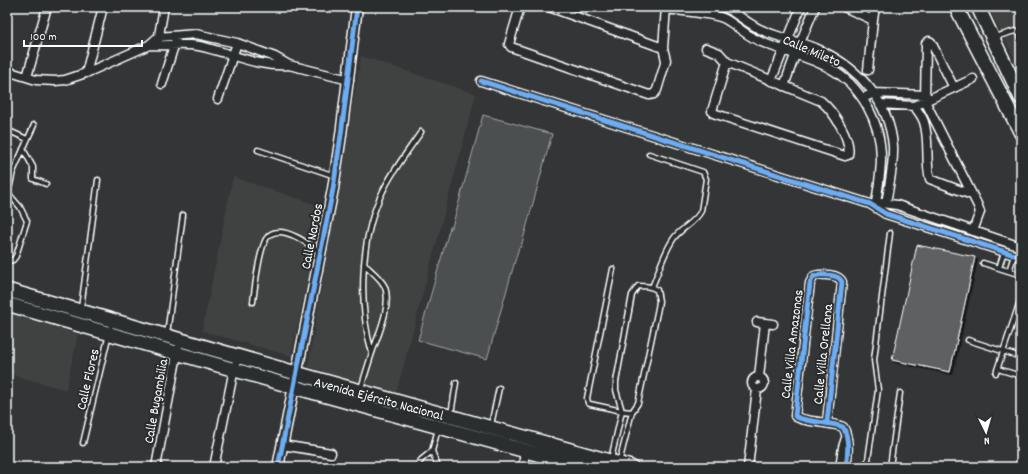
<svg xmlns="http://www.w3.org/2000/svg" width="1028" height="474" font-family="Dekko,sans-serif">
<defs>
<filter id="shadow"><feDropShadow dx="2.5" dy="2.5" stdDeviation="0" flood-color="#0009"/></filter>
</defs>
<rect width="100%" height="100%" fill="#333536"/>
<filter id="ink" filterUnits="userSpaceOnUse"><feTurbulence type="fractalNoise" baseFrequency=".025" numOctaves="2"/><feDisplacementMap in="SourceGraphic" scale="8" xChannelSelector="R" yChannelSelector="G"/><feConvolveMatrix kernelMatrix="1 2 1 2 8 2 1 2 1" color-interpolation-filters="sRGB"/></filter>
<g filter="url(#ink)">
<path fill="#404243" d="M988 7H1021V71Z
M361 56 476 94 396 394 308 367Z
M233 177 323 207 291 356 202 331Z
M7 312 78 334 66 390 7 373Z"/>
<path fill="#4c4f50" stroke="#a6a7a8" d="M483 115 552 134 521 247H519L487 359 418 340 450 227H452Z"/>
<path fill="#5f6162" stroke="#fff" filter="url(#shadow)" d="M917 245 975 257 950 372 892 360Z"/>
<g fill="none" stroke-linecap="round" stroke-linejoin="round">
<g stroke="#fff" stroke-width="7">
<path id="service" d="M995 37 1015 31 1020 34 1021 39
M7 130 27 139
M23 149 33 167V179L46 184
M258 150 335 176
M649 154 703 172 706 179 701 211C695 223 681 228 674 238 664 252 659 271 652 287
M7 198 13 172 34 125
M7 261 13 260 16 256 27 221 20 207 8 193
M983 263 1021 275
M999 268 1004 252
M1009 271 1014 255
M253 302C255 286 259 251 266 239 269 234 274 232 279 232 293 232 309 245 320 252
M81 308 98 180
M167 334 183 215
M968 340 1021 357
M372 353C358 305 360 236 383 191 393 170 408 151 421 132
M998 369 1021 376
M996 373 1021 298
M357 403C361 387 366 372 371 356 377 337 392 307 385 287 381 278 371 271 364 264
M451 414 456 383
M491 425 499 388
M83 443 112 321
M611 459 622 411 590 404 588 403 587 398 613 269
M619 463 632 412 638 403 640 394 658 308 659 301 657 290C651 286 645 286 638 286L632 295 616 382V390L622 411 632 412
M417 467 421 460 432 451
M438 467 432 451 438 429
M867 467 878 390 874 360 890 233
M890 467 900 393"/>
</g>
<g stroke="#fff" stroke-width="11">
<path id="minor" d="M520 7 509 44 511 47 649 95 654 94 657 90 666 60 663 48 666 7
M549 7 663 48
M722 7 728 9C740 16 751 26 764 31 783 39 803 42 822 51 860 69 889 102 893 146 894 165 889 185 886 203
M844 7 873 20
M666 9C680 11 714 13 725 19 739 27 749 38 764 43 785 52 809 57 829 68 861 85 881 122 881 158 881 173 878 189 876 203
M158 41 164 7
M149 45C166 46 182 43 199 46 229 52 258 68 289 65
M706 48 719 53 727 62 821 101C833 111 852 139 848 155L845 156 713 113 712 111 727 62
M868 70 873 20 875 7
M7 71 36 80 55 81 65 80 86 73 149 45 158 37 196 34 237 43 275 57 289 65 349 80
M86 73 103 7
M27 77 47 7
M481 81 870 204 886 214 1021 257
M771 81 801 7
M162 84 176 39
M784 86 795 55 815 7
M954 88 931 42 929 41 926 43 925 101 978 206 980 212 973 231
M863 98 874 93 926 95
M218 99 237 43
M880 104 914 106 973 79
M914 106C918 111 922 116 924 122 930 140 925 161 930 179L972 195
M881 203 897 205 1021 247
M757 322 773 324
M752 383a6 6 0 1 1 12 0a6 6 0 1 1-12 0Z
M759 377 765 323
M827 422 842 282C839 274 822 274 814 276L810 283 795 416C802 422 831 422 843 427 850 438 848 455 846 467
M282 445 331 453
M156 467 178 349
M214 467 234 369 239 357
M523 467 525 451
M544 467 550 458
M748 467 757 389
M840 467 843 447 846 438"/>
</g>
<g stroke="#fff" stroke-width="13">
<path id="tertiary" d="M278 467 333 189 341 135 357 7"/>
</g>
<g stroke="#fff" stroke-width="16">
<path id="primary" d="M956 7 1021 133
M978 7 1021 98
M7 290 296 373 631 467
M7 304 294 387 584 467"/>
</g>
<use href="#service" stroke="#2a2d2e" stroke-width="4"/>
<use href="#minor" stroke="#2a2d2e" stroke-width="8"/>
<use href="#tertiary" stroke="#2a2d2e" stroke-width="10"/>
<use href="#primary" stroke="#2a2d2e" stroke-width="13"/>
<g stroke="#2a2d2e" stroke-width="8">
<path id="cycleway" d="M481 81 870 204 886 214 1021 257
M827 422 842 282C839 274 822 274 814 276L810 283 795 416C802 422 831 422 843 427 850 438 848 455 846 467
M278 467 333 189 341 135 357 7"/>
</g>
<use href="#cycleway" stroke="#6dadf4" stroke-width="5"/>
</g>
</g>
<g text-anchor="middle" stroke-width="4" stroke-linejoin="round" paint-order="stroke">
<g font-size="14" fill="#fff" stroke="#2a2d2e">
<text transform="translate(812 50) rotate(23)" y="5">Calle Mileto</text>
<text transform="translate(311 236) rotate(-79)" y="5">Calle Nardos</text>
<text transform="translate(791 344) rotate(-83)" y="5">Calle Villa Amazonas</text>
<text transform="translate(822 354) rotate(-84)" y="5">Calle Villa Orellana</text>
<text transform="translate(87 379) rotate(-77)" y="5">Calle Flores</text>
<text transform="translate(379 398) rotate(15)" y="5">Avenida Ejército Nacional</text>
<text transform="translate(155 401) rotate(-80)" y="5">Calle Bugambilia</text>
</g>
</g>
<rect width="1028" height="474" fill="none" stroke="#2a2d2e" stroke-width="24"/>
<rect x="12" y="12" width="1004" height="450" fill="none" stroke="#fff" stroke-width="1.5" filter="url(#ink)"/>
<g transform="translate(986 432) rotate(175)" stroke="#2a2d2e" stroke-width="3" paint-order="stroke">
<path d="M0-3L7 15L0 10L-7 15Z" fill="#ffffff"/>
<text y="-6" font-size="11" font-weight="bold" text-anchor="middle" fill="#ffffff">N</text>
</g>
<path d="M24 40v6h118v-6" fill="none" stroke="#ffffff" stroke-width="2"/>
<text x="30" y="40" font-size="12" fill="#ffffff" stroke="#2a2d2e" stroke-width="3" paint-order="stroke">100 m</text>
</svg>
